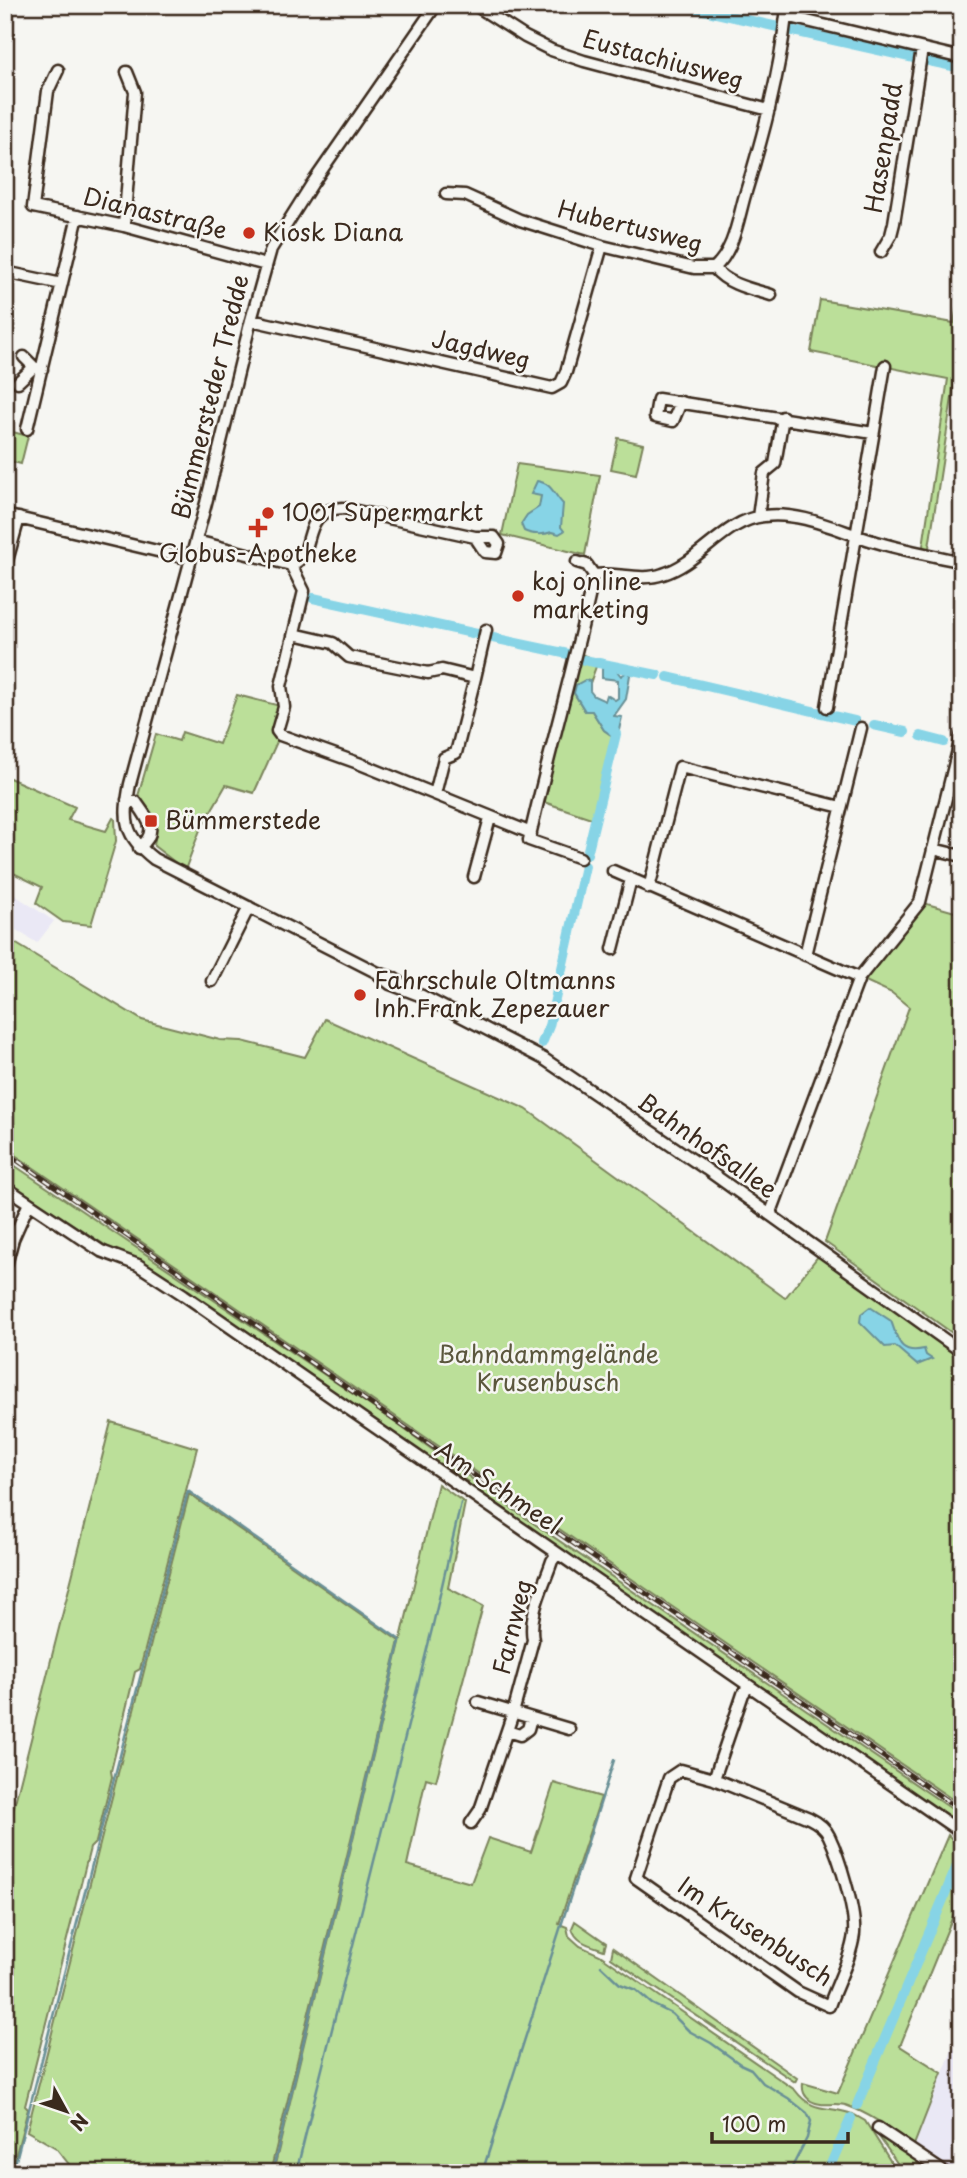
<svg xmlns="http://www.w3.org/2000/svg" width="967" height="2178" font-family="'Playpen Sans',sans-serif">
<rect width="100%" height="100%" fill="#f6f6f2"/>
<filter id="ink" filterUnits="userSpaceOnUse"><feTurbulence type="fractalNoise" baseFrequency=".0143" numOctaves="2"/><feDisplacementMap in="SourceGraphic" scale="14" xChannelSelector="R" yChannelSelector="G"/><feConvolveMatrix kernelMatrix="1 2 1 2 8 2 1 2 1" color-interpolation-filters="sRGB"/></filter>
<g filter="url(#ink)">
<path fill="#eae8f5" d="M7 890 54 921 37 943 5 923Z
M962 1894V1931L951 1925Z
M953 2048 962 2054V2173H953L914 2145Z"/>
<path fill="#bbdf99" stroke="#7b845c" stroke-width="2" d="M962 276V333L928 554 922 553 948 379 811 352 820 300 954 323Z
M5 430 28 436 21 464 5 460Z
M618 438 643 444 636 474 611 469Z
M517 464 600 475 585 555 502 535Z
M581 654 598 661 590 683 574 693 585 711H592L604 730 617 739 594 819 538 800Z
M237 695 284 707 280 735 254 793 226 785 200 830 185 870 154 846C158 826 149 813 138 796L156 734 179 741 182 732 219 744Z
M5 776 75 807 68 820 106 831 113 818 115 819 116 841 91 925 63 922 36 903 42 887 5 869Z
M920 902 962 914V1340L825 1242 909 1007 892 993 859 978Z
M5 937 142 1020 220 1040 242 1041 305 1057 325 1019 526 1109 785 1298 819 1255 962 1359V1806L5 1148Z
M5 1159 396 1423 517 1512 962 1816V1828L466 1485 468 1482 448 1468 446 1471 150 1267 108 1247 5 1180Z
M111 1422 197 1448 140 1669 135 1672 111 1771 112 1777 96 1842 90 1848 25 2106 28 2109 11 2173H5V1842Z
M438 1484 465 1503 448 1588 483 1606 436 1781 426 1778 407 1865 471 1883 488 1838 531 1852 554 1783 601 1797 559 1924 567 1927 569 1936 580 1946 600 1955 795 2090C813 2114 828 2105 852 2114L827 2173H273Z
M189 1494 399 1641 270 2173H76L56 2148 27 2131Z
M948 1835 962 1849V1894L900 2046 942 2073 914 2145C892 2130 872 2115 848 2106 835 2101 823 2108 811 2101 804 2096 802 2091 803 2083L838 2093Z
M575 1921 606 1943 604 1950C591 1945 576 1943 572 1928Z
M613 1948 797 2078 795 2082 611 1958Z
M853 2114 865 2121 898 2173H829Z
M873 2128 940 2173H904Z"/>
<path fill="#87d4e6" stroke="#699096" stroke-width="2" d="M537 481C552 483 554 495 563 504L561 527 564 531 559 534 552 532C544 535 532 535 524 531L521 524 527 515 539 507 541 496 531 494Z
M606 666 608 668 613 666 621 676 627 672 630 675 626 699 614 716 622 717 617 739 604 730 592 711H585L574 693 576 685 585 680 590 681V691L594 696 605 701 607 695 615 700 618 698V680L602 678V669Z
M870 1307 891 1321C898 1338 898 1355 924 1349L926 1355 932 1359 917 1365 895 1346 885 1347 860 1322 861 1314Z"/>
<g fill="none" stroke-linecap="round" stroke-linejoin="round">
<path stroke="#699096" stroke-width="2.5" d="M601 1966 620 1984 636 1990 652 2004 672 2014 689 2031 711 2043 740 2064 751 2069 763 2083 788 2098 807 2113 811 2121 807 2138 789 2173
M14 2168 188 1491 400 1640 272 2173
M296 2173 432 1629 461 1503
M482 2173 614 1760"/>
<path stroke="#87d4e6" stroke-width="10" d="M681 5 778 27
M789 30 914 58
M929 61 962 68
M313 598 477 634
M493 638 568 654
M584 660 657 675
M668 677 855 721
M874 725 905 732
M921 736 944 742
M587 854 616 734 611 727
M542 1043 549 1026 585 866
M857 2105 962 1854
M827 2173 851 2118"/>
<g stroke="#3b2a1e" stroke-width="15">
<path id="minor" d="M475 5 525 37 551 50 584 61 769 110
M787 5 786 16 962 58
M58 70 48 91 33 207 124 226 266 265
M446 194 465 195 520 220 602 246 694 268H714C734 251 738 219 745 195 763 136 779 77 786 16
M124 226 135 92 127 72
M881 252 891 235 894 223 922 49
M714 268C728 285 751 289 771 295
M5 272 62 284
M251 320 552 388 561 383 566 372 602 246
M24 357 34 367 42 369
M18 382 34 367
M681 402 673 421 655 417 658 399 873 433
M27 429 78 216
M5 515 191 559
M758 517 764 473 775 464 783 417
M196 541 291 565C319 555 297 510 343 508L475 537H494L499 544 496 553 485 552 475 537
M577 562 587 565 594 575C617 572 641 582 663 574 700 563 724 520 764 516 801 511 839 531 873 541 902 550 932 555 962 562
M291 565 304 591 281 686 284 707 277 731 280 735 358 763 531 833
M5 568 19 518
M294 634 333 643 349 657 428 673 442 670 475 678 486 630
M827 707 885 366
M435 794 444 758 456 753 475 678
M127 800 136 802C149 820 159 832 139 848
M933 849 962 856
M580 858 529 840C549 751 575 664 594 575
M613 871 859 978
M474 877 490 818
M649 888 680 767 841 807
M613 949 631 879
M805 955 861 728
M379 975 390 984 422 996 544 1059 706 1169 962 1352
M212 981 249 907
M417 994 393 978 376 972 154 859C124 836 123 820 130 784L206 503 251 320 271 249 312 184 436 5
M5 1187 101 1251 138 1265 184 1295 962 1833
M770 1215 859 978 920 902 962 734
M5 1269 13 1239 29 1203
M478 1702 569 1729
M507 1731 520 1735 528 1729 531 1718
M681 1770 714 1779 809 1818C817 1822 825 1827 829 1836 839 1857 856 1911 854 1934 851 1958 837 1983 829 2006L798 1992 636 1878 669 1778Z
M714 1779 743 1694 748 1687
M471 1823 480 1810 513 1713 533 1640C528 1614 544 1585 552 1561L557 1554
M878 2128 945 2173"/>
</g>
<use href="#minor" stroke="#f6f6f2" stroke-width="10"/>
<g stroke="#3b2a1e" stroke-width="5">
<path id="rail" d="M5 1152 962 1811"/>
</g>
<use href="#rail" stroke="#f6f6f2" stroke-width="2.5" stroke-dasharray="8" stroke-linecap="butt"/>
</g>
</g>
<g fill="#c8321e" stroke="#f6f6f2" stroke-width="2.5">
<circle cx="249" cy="233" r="7"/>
<circle cx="268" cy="513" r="7"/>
<path d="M254.5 517.5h7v7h7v7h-7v7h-7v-7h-7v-7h7z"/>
<circle cx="518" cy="596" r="7"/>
<rect x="144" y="814" width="14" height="14" rx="3.5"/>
<circle cx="360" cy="995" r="7"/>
</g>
<g text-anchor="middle" stroke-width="5" stroke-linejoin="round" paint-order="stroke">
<g font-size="24" fill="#3b2a1e" stroke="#f6f6f2">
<text transform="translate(663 60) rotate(15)" y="8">Eustachiusweg</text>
<text transform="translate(884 148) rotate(-81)" y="8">Hasenpadd</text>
<text transform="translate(155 214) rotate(14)" y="8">Dianastraße</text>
<text transform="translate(630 227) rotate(14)" y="8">Hubertusweg</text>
<text transform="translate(481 350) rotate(13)" y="8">Jagdweg</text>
<text transform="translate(211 397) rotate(-76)" y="8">Bümmersteder Tredde</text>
<text transform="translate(707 1146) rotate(35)" y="8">Bahnhofsallee</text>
<text transform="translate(498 1488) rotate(34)" y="8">Am Schmeel</text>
<text transform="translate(513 1627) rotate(-76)" y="8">Farnweg</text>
<text transform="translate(755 1932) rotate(33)" y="8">Im Krusenbusch</text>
</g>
<g font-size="24" fill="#3b2a1e" stroke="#f6f6f2" text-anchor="start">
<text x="263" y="241">Kiosk Diana</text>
<text x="282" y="521">1001 Supermarkt</text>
<text x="258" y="562" text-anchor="middle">Globus-Apotheke</text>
<text x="532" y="590">koj online<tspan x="532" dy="28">marketing</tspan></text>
<text x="165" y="829">Bümmerstede</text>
<text x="374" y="989">Fahrschule Oltmanns<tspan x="374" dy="28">Inh.Frank Zepezauer</tspan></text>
</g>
<g font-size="24" fill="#5b573d" stroke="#f6f6f2">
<text x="548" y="1363">Bahndammgelände<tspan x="548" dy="28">Krusenbusch</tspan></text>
</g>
</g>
<rect width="967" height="2178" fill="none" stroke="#f6f6f2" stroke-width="28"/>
<rect x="14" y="14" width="939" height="2150" fill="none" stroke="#3b2a1e" stroke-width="2.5" filter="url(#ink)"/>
<g transform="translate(66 2111) rotate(130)" stroke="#f6f6f2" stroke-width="5" paint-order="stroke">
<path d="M0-5L12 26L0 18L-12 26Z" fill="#3b2a1e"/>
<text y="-10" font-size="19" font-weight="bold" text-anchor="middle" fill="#3b2a1e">N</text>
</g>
<path d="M712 2132v10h136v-10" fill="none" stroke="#3b2a1e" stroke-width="3.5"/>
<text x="722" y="2132" font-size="21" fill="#3b2a1e" stroke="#f6f6f2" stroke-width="5" paint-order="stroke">100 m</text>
</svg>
